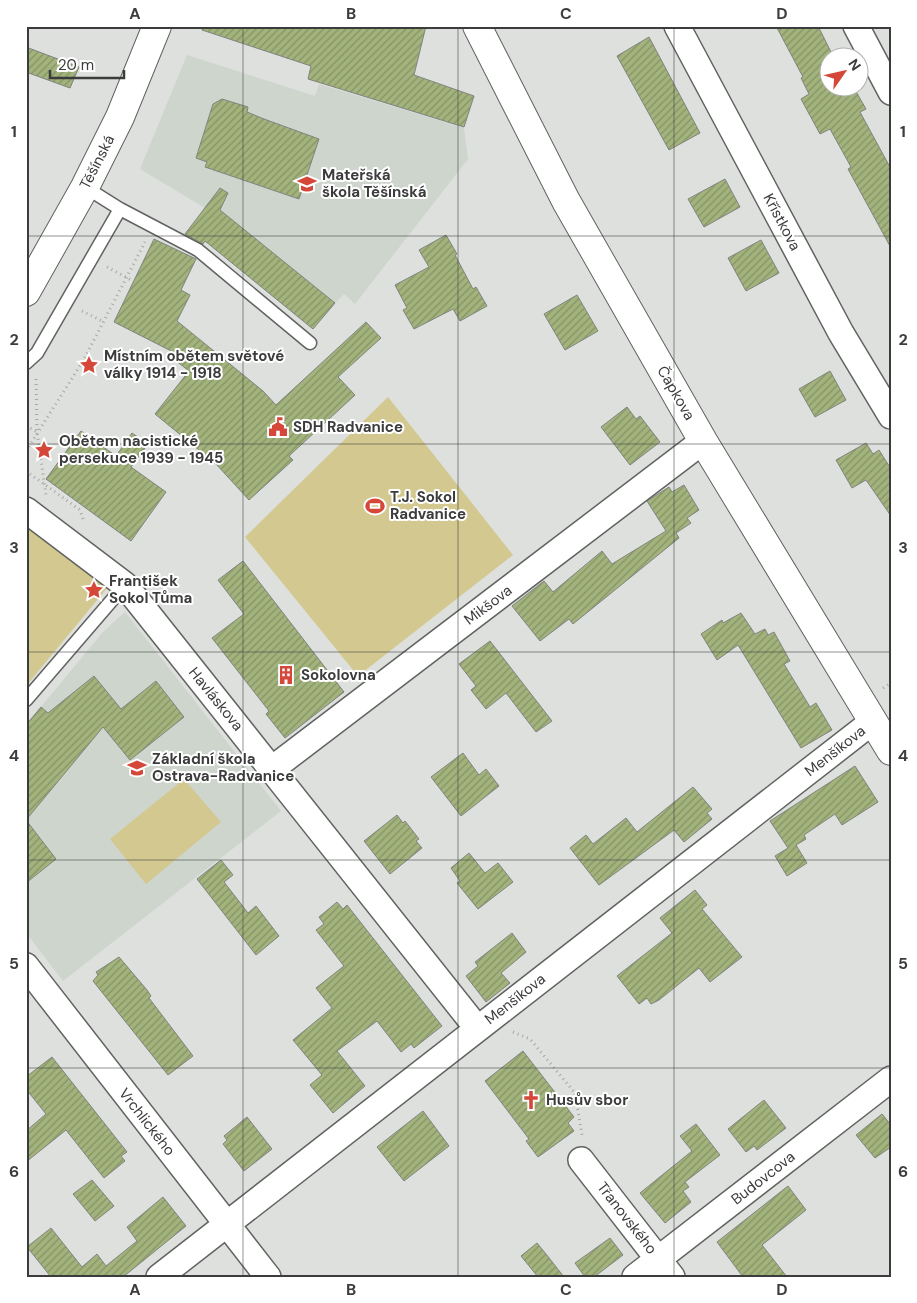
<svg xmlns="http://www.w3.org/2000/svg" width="917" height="1303" font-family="'DM Sans',sans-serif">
<defs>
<pattern id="building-hatch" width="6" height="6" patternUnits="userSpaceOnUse" patternTransform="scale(1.25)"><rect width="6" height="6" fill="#a2b37c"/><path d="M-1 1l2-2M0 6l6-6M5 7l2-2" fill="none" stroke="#859367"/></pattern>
</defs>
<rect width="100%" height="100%" fill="#dde0dd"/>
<path fill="#cdd5cd" d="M187 55 315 96 319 84 464 128 468 159 355 304 344 294 335 303 220 210 205 208 140 169Z
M125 612 281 811 63 981 26 933V725L102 633Z"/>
<path fill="#d2c890" d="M388 397 513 555 358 676 245 537Z
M26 524 108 587 26 686Z
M184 779 221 822 146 884 110 839Z"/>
<path fill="url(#building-hatch)" stroke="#828380" d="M203 26H426L414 75 474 96 464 127 308 79 311 66 202 30Z
M776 26H818L834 58H830V88H854L866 109 860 112 891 169V248L848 169 851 167 830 129 820 134 801 99 809 94 801 78 803 77Z
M649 37 700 133 669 150 617 56Z
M26 47 79 67 70 88 26 72Z
M222 99 248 107 247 112 264 119 319 139 299 199 205 167 207 162 196 158 213 104Z
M725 179 740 207 704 227 688 199Z
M220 188 228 193 220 210 335 303 313 329 205 241 203 244 185 234Z
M446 235 457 254 455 255 473 289 476 287 487 306 460 321 453 309 414 329 403 310 407 308 395 285 429 267 419 250Z
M154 239 196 259 181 290 190 295 177 321 263 391 276 405 366 322 381 338 338 377 355 395 289 456 293 460 249 500 216 464 155 414 189 371 175 360 179 355 114 322Z
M761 240 779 273 746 291 728 258Z
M577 295 598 331 565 350 544 314Z
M830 371 846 400 815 417 799 389Z
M627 407 636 419 640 416 660 442 630 465 601 427Z
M81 431 116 456 132 433 148 444 131 467 166 492 131 541 46 479Z
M866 443 873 454 879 450 891 469V516L866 480 852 488 836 460Z
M684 485 699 510 687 518 691 523 676 533 679 538 573 624 569 619 540 641 512 606 544 581 553 592 602 551 612 564 666 531 647 501 669 487 672 492Z
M243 561 344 692 285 738 266 714 269 711 212 638 244 614 218 580Z
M741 613 755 634 765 629 768 635 774 632 790 661 784 664 810 707 816 703 832 730 801 748 738 645 717 660 701 634 722 620 723 623Z
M490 641 552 721 536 732 506 693 486 709 471 690 476 686 459 664Z
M94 676 121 709 156 681 184 717 130 760 103 727 26 820V725L41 707 48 713Z
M463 753 479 775 486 769 499 786 461 816 431 777Z
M855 766 878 802 842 825 835 814 804 835 806 839 796 845 807 863 787 876 775 856 788 848 770 821Z
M693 787 712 809 707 813 712 819 684 842 674 830 599 885 570 848 586 835 593 844 626 818 637 832Z
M397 815 403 823 405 821 419 839 416 841 422 848 390 874 364 841Z
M26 820 56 859 26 883Z
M469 853 485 873 498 863 513 882 478 909 457 883 460 881 451 868Z
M221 860 233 875 224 882 248 913 256 906 279 936 256 955 197 879Z
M695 890 707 905 702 909 742 957 710 982 699 968 659 1000 651 1004 647 998 639 1004 617 976 672 933 660 918Z
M337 902 343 909 347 905 442 1026 414 1048 411 1044 401 1052 377 1021 337 1051 365 1086 333 1113 310 1085 322 1075 293 1040 332 1008 316 988 344 966 316 930 324 924 319 917Z
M512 933 526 952 501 973 510 983 486 1002 466 976 478 966 475 962Z
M119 957 147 990 151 996 149 998 193 1056 168 1075 93 981 98 975 96 972Z
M523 1051 574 1117 568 1123 574 1131 538 1157 526 1141 529 1139 485 1081Z
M52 1057 127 1152 121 1156 125 1161 104 1178 66 1130 26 1162V1131L46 1114 26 1089V1077Z
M764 1100 786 1128 757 1150 754 1146 746 1152 728 1129Z
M423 1111 449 1146 404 1181 377 1147Z
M882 1114 891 1125V1147L875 1158 856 1135Z
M247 1117 272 1149 244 1171 223 1144 227 1140 224 1136Z
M696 1124 720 1155 685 1182 689 1187 683 1191 691 1202 665 1223 640 1193 692 1151 680 1136Z
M92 1180 114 1206 95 1221 73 1194Z
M788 1186 806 1210 762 1245 787 1277H743L717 1242Z
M163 1197 186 1226 123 1277H51L27 1247 51 1228 82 1267 97 1254 106 1266 137 1241 127 1227Z
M610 1238 623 1255 594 1277H585L575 1263Z
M537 1243 546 1254 564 1277H538L521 1256Z"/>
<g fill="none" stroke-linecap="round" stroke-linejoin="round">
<g stroke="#606360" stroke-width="15">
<path id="service" d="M85 187 120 209 198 250 310 343
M26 363 37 353 120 209
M26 700 125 585"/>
</g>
<g stroke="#606360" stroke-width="28">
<path id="minor" d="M677 26 841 333 891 416
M856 26 891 92
M26 510 125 585 477 1028
M272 769 703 441
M26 966 268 1277
M581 1160 672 1277
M159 1277 872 722
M635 1277 891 1079"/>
</g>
<g stroke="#606360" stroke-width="30">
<path id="tertiary" d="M477 26 566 201 703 441 891 751"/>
</g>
<g stroke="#606360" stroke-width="30">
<path id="secondary" d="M26 292 85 187 120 117 157 26"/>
</g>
<path stroke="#a5a7a5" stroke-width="3" stroke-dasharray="1 4" stroke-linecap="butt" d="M107 267 133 281
M82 311 104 322
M36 379 37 432 46 495
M26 426 37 432
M26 451 83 361 145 242
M26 471 80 510 84 522
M883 688 891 683
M513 1032 530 1039 575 1093 582 1135"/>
<use href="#service" stroke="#fff" stroke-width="12"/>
<use href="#minor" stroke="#fff" stroke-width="25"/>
<use href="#tertiary" stroke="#fff" stroke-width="28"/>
<use href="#secondary" stroke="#fff" stroke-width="28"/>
</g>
<path fill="none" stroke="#3b3c3b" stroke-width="1" stroke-opacity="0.55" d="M243 26V1277M458 26V1277M674 26V1277M26 236H891M26 444H891M26 652H891M26 860H891M26 1068H891"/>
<defs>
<g id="school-bare" transform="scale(1.5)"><path d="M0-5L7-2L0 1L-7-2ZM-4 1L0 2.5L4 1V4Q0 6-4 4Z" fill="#d54839" stroke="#fff" stroke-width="2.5" paint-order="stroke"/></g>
<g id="sight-bare" transform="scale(1.5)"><path d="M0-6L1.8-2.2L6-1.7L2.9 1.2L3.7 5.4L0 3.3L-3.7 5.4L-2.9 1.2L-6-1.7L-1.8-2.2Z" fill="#d54839" stroke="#fff" stroke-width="2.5" paint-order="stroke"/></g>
<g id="civic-bare" transform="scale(1.5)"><path d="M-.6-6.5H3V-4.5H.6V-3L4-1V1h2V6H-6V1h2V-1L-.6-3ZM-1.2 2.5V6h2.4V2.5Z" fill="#d54839" stroke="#fff" stroke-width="2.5" paint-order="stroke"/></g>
<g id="stadium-bare" transform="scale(1.5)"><path d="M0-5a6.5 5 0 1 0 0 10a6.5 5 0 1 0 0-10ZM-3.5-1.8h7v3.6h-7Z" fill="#d54839" stroke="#fff" stroke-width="2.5" paint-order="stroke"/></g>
<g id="building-bare" transform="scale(1.5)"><path d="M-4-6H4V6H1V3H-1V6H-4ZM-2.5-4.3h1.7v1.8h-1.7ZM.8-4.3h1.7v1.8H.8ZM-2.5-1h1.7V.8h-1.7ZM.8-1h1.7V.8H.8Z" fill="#d54839" stroke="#fff" stroke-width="2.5" paint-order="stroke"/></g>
<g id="church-bare" transform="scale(1.5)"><path d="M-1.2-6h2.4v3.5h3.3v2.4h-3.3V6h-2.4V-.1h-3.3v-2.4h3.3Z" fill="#d54839" stroke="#fff" stroke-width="2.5" paint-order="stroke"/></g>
</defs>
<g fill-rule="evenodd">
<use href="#school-bare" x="307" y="184"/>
<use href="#sight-bare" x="89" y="365"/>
<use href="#civic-bare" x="278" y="427"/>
<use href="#sight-bare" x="44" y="450"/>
<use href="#stadium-bare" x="375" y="506"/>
<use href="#sight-bare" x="94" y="590"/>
<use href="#building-bare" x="286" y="675"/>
<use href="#school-bare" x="137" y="768"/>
<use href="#church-bare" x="531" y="1100"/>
</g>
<g text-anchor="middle" stroke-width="4" stroke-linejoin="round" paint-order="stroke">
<g font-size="15" fill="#3b3c3b" stroke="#fff">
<text transform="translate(97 162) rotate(-63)" y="5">Těšínská</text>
<text transform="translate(782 222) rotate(62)" y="5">Křístkova</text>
<text transform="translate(676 393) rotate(60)" y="5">Čapkova</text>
<text transform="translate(488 605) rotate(-37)" y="5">Mikšova</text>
<text transform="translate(216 699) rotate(51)" y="5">Havláskova</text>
<text transform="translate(835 751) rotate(-38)" y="5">Menšíkova</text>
<text transform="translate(515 999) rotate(-38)" y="5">Menšíkova</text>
<text transform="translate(147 1122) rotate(52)" y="5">Vrchlického</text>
<text transform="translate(763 1178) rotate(-38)" y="5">Budovcova</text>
<text transform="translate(627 1218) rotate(52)" y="5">Třanovského</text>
</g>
<g font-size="15" font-weight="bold" fill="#3b3c3b" stroke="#fff" text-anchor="start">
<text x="322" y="180">Mateřská<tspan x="322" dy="17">škola Těšínská</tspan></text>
<text x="104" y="361">Místním obětem světové<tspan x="104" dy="17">války 1914 - 1918</tspan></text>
<text x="293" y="432">SDH Radvanice</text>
<text x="59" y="446">Obětem nacistické<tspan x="59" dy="17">persekuce 1939 - 1945</tspan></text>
<text x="390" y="502">T.J. Sokol<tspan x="390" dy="17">Radvanice</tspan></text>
<text x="109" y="586">František<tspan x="109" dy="17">Sokol Tůma</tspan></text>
<text x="301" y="680">Sokolovna</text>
<text x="152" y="764">Základní škola<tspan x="152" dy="17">Ostrava-Radvanice</tspan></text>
<text x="546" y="1105">Husův sbor</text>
</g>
</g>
<rect width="917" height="1303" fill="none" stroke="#ffffff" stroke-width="55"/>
<g transform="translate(844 72) rotate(56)"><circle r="24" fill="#ffffff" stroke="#b1b1b1"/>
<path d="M0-4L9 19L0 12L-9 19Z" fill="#d54839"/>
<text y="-8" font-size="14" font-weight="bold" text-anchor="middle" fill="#3b3c3b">N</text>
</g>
<path d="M50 70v8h74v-8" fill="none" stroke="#3b3c3b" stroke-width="2.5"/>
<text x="58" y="70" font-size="15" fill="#3b3c3b" stroke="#ffffff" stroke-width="4" paint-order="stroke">20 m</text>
<rect x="28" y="28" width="862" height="1248" fill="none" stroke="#3b3c3b" stroke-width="2"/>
<g font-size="16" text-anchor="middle" font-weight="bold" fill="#3b3c3b">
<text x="135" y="19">A</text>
<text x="351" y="19">B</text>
<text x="566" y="19">C</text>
<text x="782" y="19">D</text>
<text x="14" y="137">1</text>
<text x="903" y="137">1</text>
<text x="14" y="345">2</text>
<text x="903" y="345">2</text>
<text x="14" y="553">3</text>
<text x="903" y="553">3</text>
<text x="14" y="761">4</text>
<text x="903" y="761">4</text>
<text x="14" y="969">5</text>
<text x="903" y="969">5</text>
<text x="14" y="1177">6</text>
<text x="903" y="1177">6</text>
<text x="135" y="1295">A</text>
<text x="351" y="1295">B</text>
<text x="566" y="1295">C</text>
<text x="782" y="1295">D</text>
</g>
</svg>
